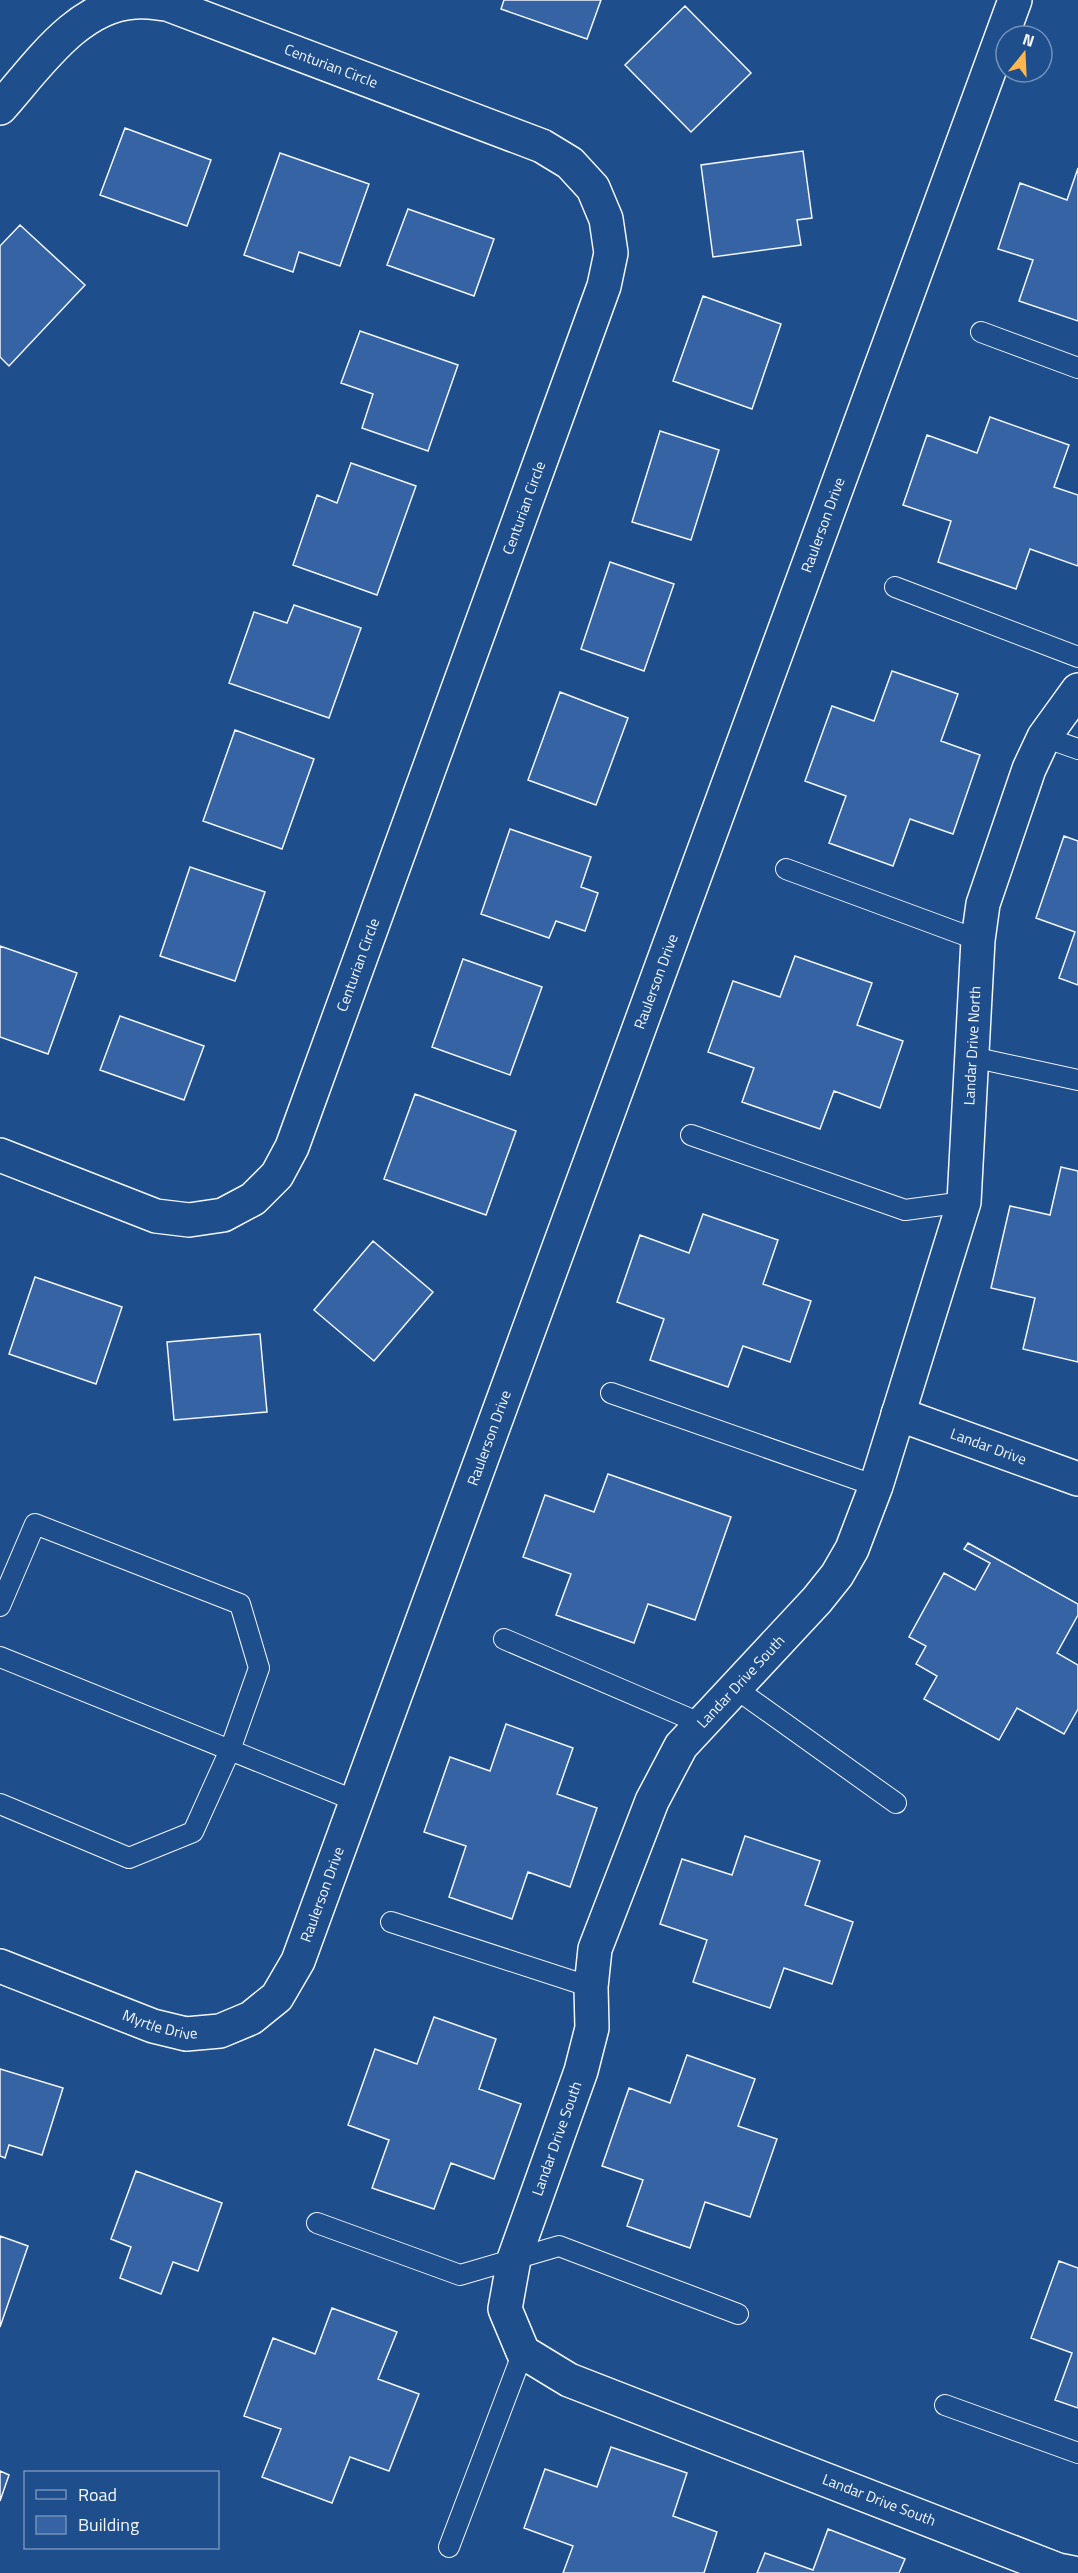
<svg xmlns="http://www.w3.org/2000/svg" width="1078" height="2573" font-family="'Titillium Web',sans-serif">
<rect width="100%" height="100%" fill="#1f4e8c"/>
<path fill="#3563a3" stroke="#f2f6ff" stroke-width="1.5" d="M504 0H601L587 39 501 9Z
M685 6 751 73 691 132 625 65Z
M125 128 211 160 187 226 100 195Z
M803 151 812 218 797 220 801 245 713 257 701 165Z
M280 153 369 184 340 266 299 252 293 272 244 255Z
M1078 168V321L1019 301 1033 260 998 249 1020 183 1067 200Z
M408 209 494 239 474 296 387 265Z
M20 225 85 285 9 366 0 357V246Z
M703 296 781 324 752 409 673 381Z
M360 331 458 365 428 451 362 428 373 394 341 383Z
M990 417 1069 445 1054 487 1078 495V566L1030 549 1016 589 938 562 951 521 903 505 927 435 977 453Z
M660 431 719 450 691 540 632 522Z
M351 463 416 486 377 595 293 565 317 495 337 503Z
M610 562 674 584 644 671 581 649Z
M294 605 361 628 329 718 229 683 254 612 287 623Z
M892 671 958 694 941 741 980 755 953 834 910 819 893 866 829 843 846 796 805 781 832 706 874 721Z
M560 692 628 718 596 805 528 780Z
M235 730 314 759 282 849 203 821Z
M510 829 591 857 581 887 598 893 585 931 556 921 549 938 481 914Z
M1064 836 1078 841V985L1059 978 1075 932 1036 918Z
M190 867 265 892 235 981 160 956Z
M0 946 77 973 48 1054 0 1037Z
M795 956 872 983 857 1025 903 1041 880 1108 834 1091 820 1129 742 1102 754 1068 708 1052 733 981 780 997Z
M463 959 542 987 510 1075 432 1047Z
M120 1016 204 1046 184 1100 100 1070Z
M415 1094 516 1131 486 1215 384 1179Z
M1061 1167 1078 1171V1362L1023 1349 1035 1298 991 1288 1010 1206 1050 1215Z
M703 1214 778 1240 763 1284 811 1301 790 1362 743 1346 728 1387 650 1360 664 1319 617 1302 640 1235 689 1253Z
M373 1241 433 1292 374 1361 314 1310Z
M35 1277 122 1307 96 1384 9 1354Z
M260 1334 267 1412 174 1420 167 1342Z
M608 1474 731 1517 695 1620 648 1604 634 1643 556 1615 571 1574 523 1557 545 1495 594 1512Z
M968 1543 1078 1604V1615L1057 1653 1078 1665V1709L1064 1734 1017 1708 999 1740 924 1699 937 1676 916 1664 926 1646 909 1637 944 1573 975 1590 990 1563 964 1549Z
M506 1724 573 1748 557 1794 597 1808 570 1887 528 1872 512 1919 449 1897 466 1846 424 1832 450 1757 490 1771Z
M745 1836 820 1861 805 1905 853 1922 832 1984 784 1968 770 2008 693 1982 707 1940 660 1924 682 1859 732 1875Z
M434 2017 496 2039 479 2089 521 2104 494 2179 451 2163 434 2209 372 2188 389 2140 348 2125 375 2049 417 2064Z
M687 2055 755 2079 738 2126 777 2139 750 2217 705 2202 690 2248 627 2226 643 2180 602 2166 629 2088 670 2103Z
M0 2069 63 2088 42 2155 9 2145 5 2158 0 2156Z
M136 2171 222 2203 198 2271 173 2262 161 2294 120 2278 131 2247 111 2239Z
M0 2236 28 2246 0 2327Z
M1059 2261 1078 2268V2408L1055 2400 1072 2353 1031 2338Z
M332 2308 397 2332 378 2379 419 2394 389 2471 350 2457 332 2503 262 2477 281 2429 244 2416 273 2338 315 2354Z
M611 2447 687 2473 673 2516 717 2532 704 2573H563L573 2546 524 2528 545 2469 597 2487Z
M0 2471 9 2475 0 2501Z
M828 2529 905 2559 899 2573H757L765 2553 813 2570Z"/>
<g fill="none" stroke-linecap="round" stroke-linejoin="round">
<g stroke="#f2f6ff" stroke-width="22">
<path id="lane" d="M981 332 1078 368
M895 587 1078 657
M1044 737 1078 749
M786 869 978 940
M972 1057 1078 1080
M691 1135 905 1210 964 1202
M611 1393 876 1486
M0 1606 35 1524 240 1604 259 1668 230 1750 193 1832 129 1858 0 1804
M504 1639 702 1724
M0 1657 356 1801
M735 1688 896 1803
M391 1922 591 1987
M317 2223 460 2275 559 2246 738 2314
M945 2405 1078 2453
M449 2547 523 2352"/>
</g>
<g stroke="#f2f6ff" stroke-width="36">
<g id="street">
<path id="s1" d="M0 108C36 68 77 5 135 2 145 1 157 3 167 4L542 146 570 163 593 188 606 219 611 253 604 286 292 1147 277 1175 253 1199 223 1215 189 1220 156 1216 0 1155"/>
<path id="s2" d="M898 1414 1078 1479"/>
<path id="s3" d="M0 1966 153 2026 186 2034 220 2031 251 2018 277 1997 298 1961 1015 0"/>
<path id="s4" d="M1073 2573 1058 2570 569 2380 523 2352 505 2309 514 2259 581 2071 592 2028 591 1987 595 1949 652 1801 681 1746 817 1600 837 1575 852 1549 876 1486 964 1202 978 940 983 904 1029 769 1044 737 1078 690"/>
</g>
</g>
<use href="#lane" stroke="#1f4e8c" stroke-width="20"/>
<use href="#street" stroke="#1f4e8c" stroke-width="33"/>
</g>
<g text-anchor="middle" stroke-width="4.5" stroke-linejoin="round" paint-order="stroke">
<g font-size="15" fill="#f2f6ff" stroke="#1f4e8c">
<text dy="5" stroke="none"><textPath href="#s1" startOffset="384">Centurian Circle</textPath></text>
<text transform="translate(524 508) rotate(-70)" y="5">Centurian Circle</text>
<text dy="5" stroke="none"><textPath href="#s3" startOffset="1870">Raulerson Drive</textPath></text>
<text transform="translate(358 965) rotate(-70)" y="5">Centurian Circle</text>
<text dy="5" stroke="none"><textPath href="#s3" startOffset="1384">Raulerson Drive</textPath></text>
<text dy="5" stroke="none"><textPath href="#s4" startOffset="2018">Landar Drive North</textPath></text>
<text dy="5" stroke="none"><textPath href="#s3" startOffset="898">Raulerson Drive</textPath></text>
<text dy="5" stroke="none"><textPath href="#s2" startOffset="96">Landar Drive</textPath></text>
<text dy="5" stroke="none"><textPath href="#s4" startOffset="1323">Landar Drive South</textPath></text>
<text dy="5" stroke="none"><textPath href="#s3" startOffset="412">Raulerson Drive</textPath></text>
<text dy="5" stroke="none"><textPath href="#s3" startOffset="171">Myrtle Drive</textPath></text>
<text dy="5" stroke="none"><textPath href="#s4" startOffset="819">Landar Drive South</textPath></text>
<text transform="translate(879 2500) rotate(21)" y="5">Landar Drive South</text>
</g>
</g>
<rect x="24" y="2471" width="195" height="78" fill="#1f4e8c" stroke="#7391ba" stroke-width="1.5"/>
<rect x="36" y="2490" width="30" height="9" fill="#1f4e8c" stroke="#7391ba" stroke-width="1.5"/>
<text x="78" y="2501" font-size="18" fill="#f2f6ff">Road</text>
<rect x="36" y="2516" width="30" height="18" fill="#3563a3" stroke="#7391ba" stroke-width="1.5"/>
<text x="78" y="2531" font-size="18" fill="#f2f6ff">Building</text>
<g transform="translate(1024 54) rotate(18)"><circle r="28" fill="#1f4e8c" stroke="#7391ba" stroke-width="1.5"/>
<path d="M0-4.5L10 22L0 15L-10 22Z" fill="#ffb74d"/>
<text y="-9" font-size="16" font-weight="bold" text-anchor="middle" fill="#f2f6ff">N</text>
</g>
</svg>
